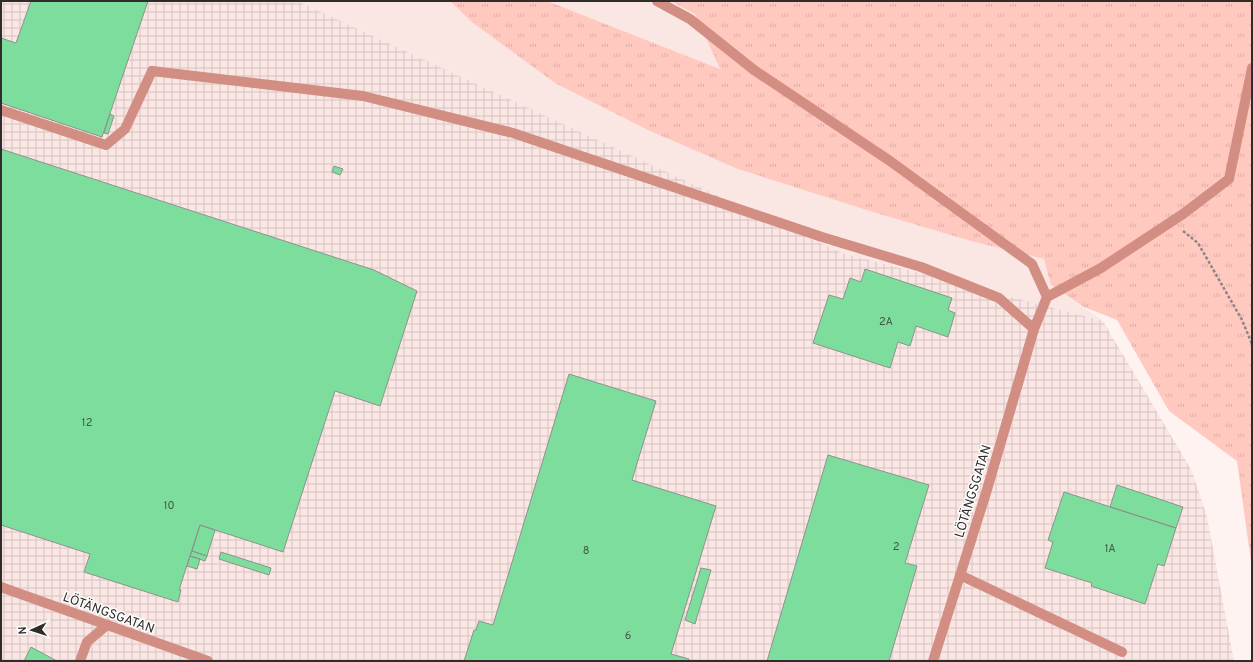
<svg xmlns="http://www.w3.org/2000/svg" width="1253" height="662" font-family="Overpass,sans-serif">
<defs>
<pattern id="industrial-grid" width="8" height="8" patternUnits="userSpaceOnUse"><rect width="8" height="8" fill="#fae6e3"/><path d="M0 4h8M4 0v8" fill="none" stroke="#d7c5c3"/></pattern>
<pattern id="grass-tufts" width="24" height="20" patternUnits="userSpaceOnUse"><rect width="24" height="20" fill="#ffc9c0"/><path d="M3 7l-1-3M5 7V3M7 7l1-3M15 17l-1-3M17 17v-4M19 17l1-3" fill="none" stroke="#dbada5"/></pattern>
</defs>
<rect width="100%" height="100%" fill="#fef3f1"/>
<path fill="#fae6e3" d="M297 1H450L473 23 650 131 738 169 876 213 971 241 1044 259 1051 285 1103 321 842 253Z
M547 1H671L695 14 720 69Z"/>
<path fill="url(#industrial-grid)" d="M1 1H297L842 253 1103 321 1192 471 1207 517 1234 661H1Z"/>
<path fill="url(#grass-tufts)" d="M450 1H547L720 69 695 14 671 1H1252V569L1237 461 1169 411 1117 320 1084 307 1051 285 1044 259 971 241 876 213 738 169 650 131 555 83 473 23Z"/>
<path fill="#7ddd9d" stroke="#8c938d" d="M31 1H148L102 137 1 103V38L16 43Z
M110 114 114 116 108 134 104 133Z
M1 149 374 270 417 291 380 406 335 391 283 552 200 525 179 590H181L178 602 84 572 90 554 1 525Z
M334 166 343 169 340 175 332 172Z
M865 269 952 298 948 310 955 313 948 337 916 326 910 346 898 342 890 368 813 343 829 295 843 299 850 278 861 282Z
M569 374 656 401 632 480 716 506 671 654 689 659V661H464L474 630H476L479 621 493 625Z
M828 455 929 485 905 563 917 566 889 661H767Z
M1117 485 1183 507 1176 528 1110 507Z
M1064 492 1176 528 1164 566 1158 564 1145 604 1091 586 1092 583 1045 568 1053 542 1048 540Z
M200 525 215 530 207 556 192 551Z
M192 551 207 556 205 561 190 556Z
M221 552 271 568 269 575 219 559Z
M190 556 200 559 197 569 187 566Z
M701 568 711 570 695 624 685 620Z
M31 647 57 661H24Z"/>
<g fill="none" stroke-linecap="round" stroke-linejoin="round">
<path stroke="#8d8685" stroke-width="2.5" stroke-dasharray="3 2" stroke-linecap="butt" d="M1183 231 1198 243 1242 320 1252 344"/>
<path stroke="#d28e82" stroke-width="10" d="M657 1 690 19 754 70 890 161 1032 264 1047 297 1034 329
M1 110 106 145 125 129 152 71
M1047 297 1101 268 1183 214 1229 179 1252 68
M960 575 1122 652
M80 661 87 642 107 625"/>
<path stroke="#d28e82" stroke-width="10" d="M152 71 363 96 513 133 822 237 921 267 999 298 1034 329 986 493 933 661
M1 587 208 661"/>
</g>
<g text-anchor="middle" stroke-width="3" stroke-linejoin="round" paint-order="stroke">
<g font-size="11" fill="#435848">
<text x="886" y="325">2A</text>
<text x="87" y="426">12</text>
<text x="169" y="509">10</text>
<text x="896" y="550">2</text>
<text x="1110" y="552">1A</text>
<text x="586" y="554">8</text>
<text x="628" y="639">6</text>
</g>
<g font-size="13" fill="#302c2b" stroke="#fff">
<text transform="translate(972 491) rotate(-73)" y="5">LÖTÄNGSGATAN</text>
<text transform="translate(109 612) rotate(20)" y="5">LÖTÄNGSGATAN</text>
</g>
</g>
<rect width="1253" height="662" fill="none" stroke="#302c2b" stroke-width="4"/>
<g transform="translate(32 630) rotate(267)" stroke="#ffffff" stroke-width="3" paint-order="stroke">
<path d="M0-3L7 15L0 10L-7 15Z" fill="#302c2b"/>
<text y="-6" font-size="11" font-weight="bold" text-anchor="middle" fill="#302c2b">N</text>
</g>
</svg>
